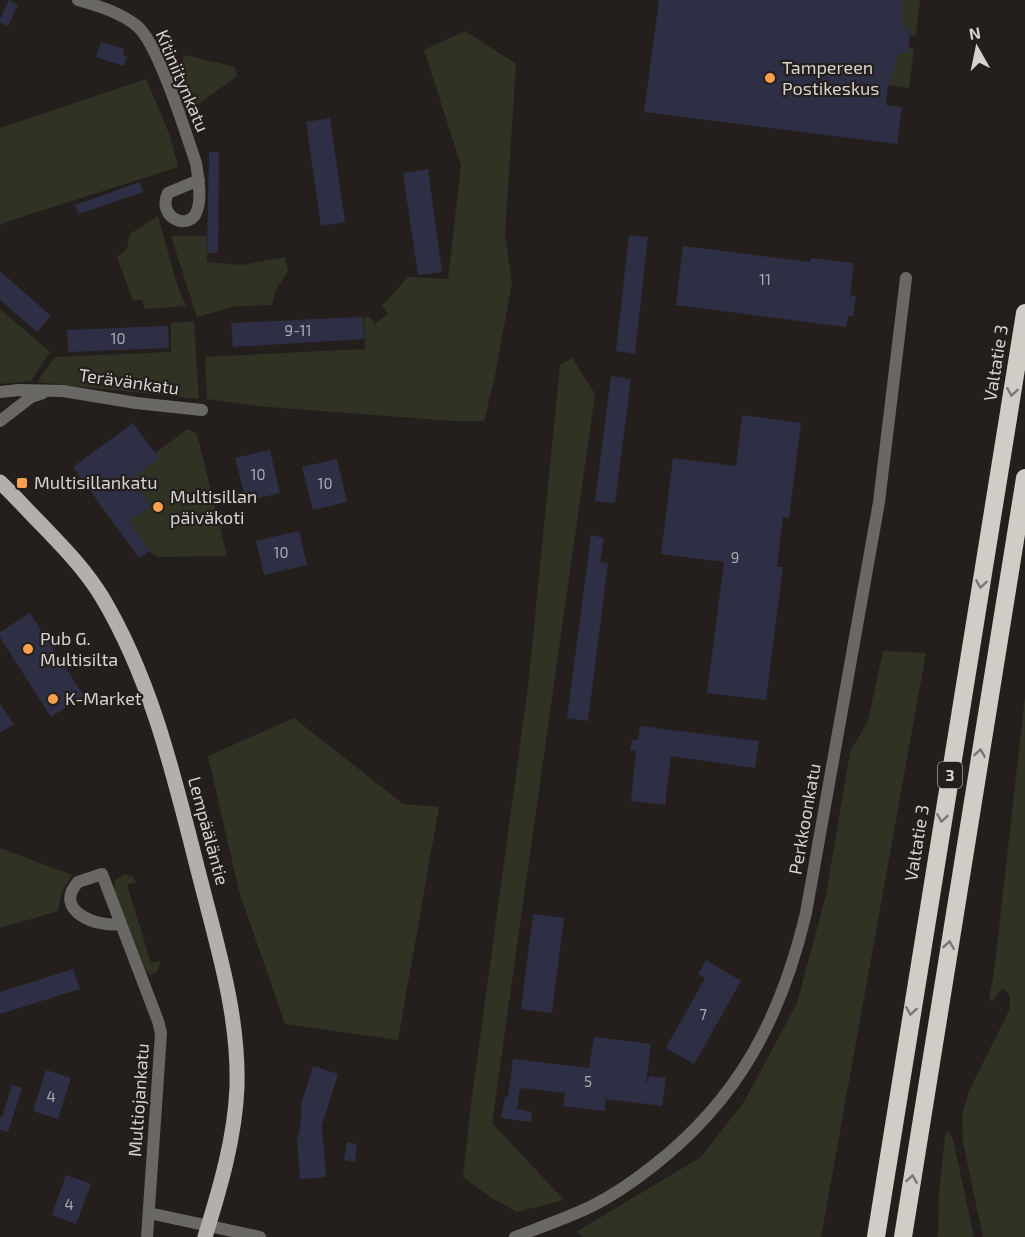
<svg xmlns="http://www.w3.org/2000/svg" width="1025" height="1237" font-family="'Exo 2',sans-serif">
<rect width="100%" height="100%" fill="#241f1c"/>
<path fill="#303323" d="M901 0H920L916 36 909 35 902 27Z
M465 31 516 64 505 233 512 283 494 380 484 421H454L268 407 207 399 205 357 365 349 364 318 370 317 375 324 388 313 382 306 408 277 448 279 461 165 424 50Z
M908 48H914L909 88 888 85 899 53 906 54Z
M184 55 235 67 237 75 232 80 185 113 170 74 172 61 181 64Z
M146 79 170 136 178 167 9 221 0 225V128Z
M158 216 178 288 186 306 145 309 142 300 133 301 117 257 127 249 130 234Z
M171 236H206L207 262 242 265 285 257 288 271 275 291 272 305 236 306 197 317Z
M0 309 50 352 31 381 0 384Z
M194 321 199 399 37 382 55 357 171 352V323Z
M572 358 595 394 492 1123 564 1200 517 1212 490 1197 463 1177 471 1104 528 687 560 365Z
M188 429 197 434 227 556 158 557 149 551 130 521 151 506 132 478 155 453Z
M883 651 926 653 821 1237H583L576 1232 701 1157 744 1102 797 1003 826 895 850 752 868 721Z
M1025 696V1237H983L963 1142 962 1116 969 1091 1006 1017C1011 1007 1013 996 1004 989L1000 990 992 1002 989 999 994 973Z
M294 718 403 804 439 807 398 1040 285 1024 239 891 208 756Z
M0 848 72 875 62 891 58 911 0 928Z
M124 874 133 877 136 882 127 885 151 963 160 961 158 971 151 975 146 971 114 889 115 881Z
M948 1131 953 1139 974 1237H938L939 1192 945 1137Z"/>
<path fill="#2e2f45" d="M9 0 18 5 8 26 0 22V19Z
M659 0H901L903 27 910 28 909 46 906 54 899 53 888 86 886 105 902 107 897 144 644 112Z
M101 42 124 49 123 55 127 56 124 66 96 57Z
M330 118 345 222 321 226 306 122Z
M209 152H219L218 253H207Z
M428 169 442 272 418 275 403 173Z
M140 182 143 192 79 214 75 205Z
M629 235 648 237 635 354 616 351Z
M683 246 810 262 811 258 854 263 850 295 856 296 853 316H848L846 327 676 305Z
M0 271 51 316 37 332 0 300Z
M363 317 364 339 233 347 231 323Z
M168 326 169 348 68 352 67 330Z
M611 376 631 379 615 503 595 501Z
M742 415 801 423 789 518 783 517 777 567H783L766 700 707 693 724 562 661 554 673 458 736 466Z
M133 423 159 458 132 478 151 506 130 521 149 551 139 558 73 467Z
M270 450 280 493 246 501 235 458Z
M337 459 347 502 313 510 302 467Z
M299 531 307 565 264 575 256 541Z
M591 535 604 538 600 562 608 563 588 721 567 718Z
M30 613 84 696 51 717 0 637V632Z
M0 704 14 724 0 733Z
M640 726 759 741 755 768 671 756 665 805 631 801 636 750H630L632 740H638Z
M533 914 564 918 552 1013 521 1009Z
M706 960 741 981 694 1064 666 1048 705 978 698 974Z
M73 969 80 989 0 1014V992Z
M594 1037 651 1044 646 1084 650 1076 666 1078 662 1106 606 1099 605 1111 563 1106 565 1093 520 1088 517 1109 532 1112 531 1122 501 1118 505 1097H508L513 1059 589 1068Z
M313 1066 338 1074 322 1125 326 1177 300 1179 297 1135H299L302 1109 300 1108Z
M46 1070 71 1078 58 1119 33 1111Z
M12 1085 22 1088 8 1132 0 1130V1117H2Z
M347 1142 357 1144 355 1162 344 1160Z
M66 1175 91 1184 76 1224 52 1215Z"/>
<g fill="none" stroke-linecap="round" stroke-linejoin="round">
<path stroke="#696865" stroke-width="12" d="M78 0C98 6 120 12 137 26 158 43 186 134 196 163 198 177 203 202 195 215 185 230 157 216 168 193L199 180
M0 392 19 390 63 391 136 403 202 410
M0 421 31 397 43 393
M121 924C98 928 52 911 78 882L102 874 158 1021 161 1033 147 1237
M149 1213 260 1237
M515 1237C541 1227 567 1218 592 1206 614 1195 634 1181 653 1166 739 1099 781 1018 806 913L879 502 906 278"/>
<path stroke="#b3b0ab" stroke-width="15" d="M0 482C14 495 27 510 41 524 63 547 85 569 102 597 154 684 176 785 201 882 218 949 239 1016 237 1087 235 1138 220 1188 205 1237"/>
<path stroke="#d0cdc6" stroke-width="18" d="M876 1237 1025 313
M903 1237 1025 478"/>
</g>
<defs><path id="oneway-chevron" d="M-2-3.5L2.5 0L-2 3.5" fill="none" stroke-width="1.6" stroke-linecap="round" stroke-linejoin="round" transform="scale(1.5)"/></defs>
<g stroke="#7a7671">
<use href="#oneway-chevron" transform="translate(1012 392) rotate(99)"/>
<use href="#oneway-chevron" transform="translate(981 584) rotate(99)"/>
<use href="#oneway-chevron" transform="translate(980 753) rotate(-81)"/>
<use href="#oneway-chevron" transform="translate(942 818) rotate(99)"/>
<use href="#oneway-chevron" transform="translate(949 945) rotate(-81)"/>
<use href="#oneway-chevron" transform="translate(911 1011) rotate(99)"/>
<use href="#oneway-chevron" transform="translate(912 1179) rotate(-81)"/>
</g>
<g fill="#f99f4d" stroke="#241f1c" stroke-width="2">
<circle cx="770" cy="78" r="6"/>
<rect x="16" y="477" width="12" height="12" rx="3"/>
<circle cx="158" cy="507" r="6"/>
<circle cx="28" cy="649" r="6"/>
<circle cx="53" cy="699" r="6"/>
</g>
<g text-anchor="middle" stroke-width="4.5" stroke-linejoin="round" paint-order="stroke">
<g font-size="15" fill="#aba9ac">
<text x="765" y="285">11</text>
<text x="298" y="336">9-11</text>
<text x="118" y="344">10</text>
<text x="258" y="480">10</text>
<text x="325" y="489">10</text>
<text x="281" y="558">10</text>
<text x="735" y="563">9</text>
<text x="703" y="1020">7</text>
<text x="588" y="1087">5</text>
<text x="51" y="1102">4</text>
<text x="69" y="1210">4</text>
</g>
<rect fill="#241f1c" stroke="#a09c99" stroke-width="1.5" x="938" y="762" width="24" height="26" rx="4.5"/>
<g font-size="16" font-weight="bold" fill="#d5d2cf">
<text x="950" y="781">3</text>
</g>
<g font-size="18" fill="#d5d2cf" stroke="#241f1c" text-anchor="start">
<text x="782" y="74">Tampereen<tspan x="782" dy="21">Postikeskus</tspan></text>
<text x="34" y="489">Multisillankatu</text>
<text x="170" y="503">Multisillan<tspan x="170" dy="21">päiväkoti</tspan></text>
<text x="40" y="645">Pub G.<tspan x="40" dy="21">Multisilta</tspan></text>
<text x="65" y="705">K-Market</text>
</g>
<g font-size="18" fill="#d5d2cf" stroke="#241f1c">
<text transform="translate(182 81) rotate(67)" y="6">Kitiniitynkatu</text>
<text transform="translate(996 363) rotate(-81)" y="6">Valtatie 3</text>
<text transform="translate(129 382) rotate(8)" y="6">Terävänkatu</text>
<text transform="translate(805 819) rotate(-80)" y="6">Perkkoonkatu</text>
<text transform="translate(208 831) rotate(75)" y="6">Lempääläntie</text>
<text transform="translate(917 843) rotate(-81)" y="6">Valtatie 3</text>
<text transform="translate(139 1100) rotate(-86)" y="6">Multiojankatu</text>
</g>
</g>
<g transform="translate(977 48) rotate(351)" stroke="#241f1c" stroke-width="4.5" paint-order="stroke">
<path d="M0-4.5L10 22L0 15L-10 22Z" fill="#d5d2cf"/>
<text y="-9" font-size="16" font-weight="bold" text-anchor="middle" fill="#d5d2cf">N</text>
</g>
</svg>
